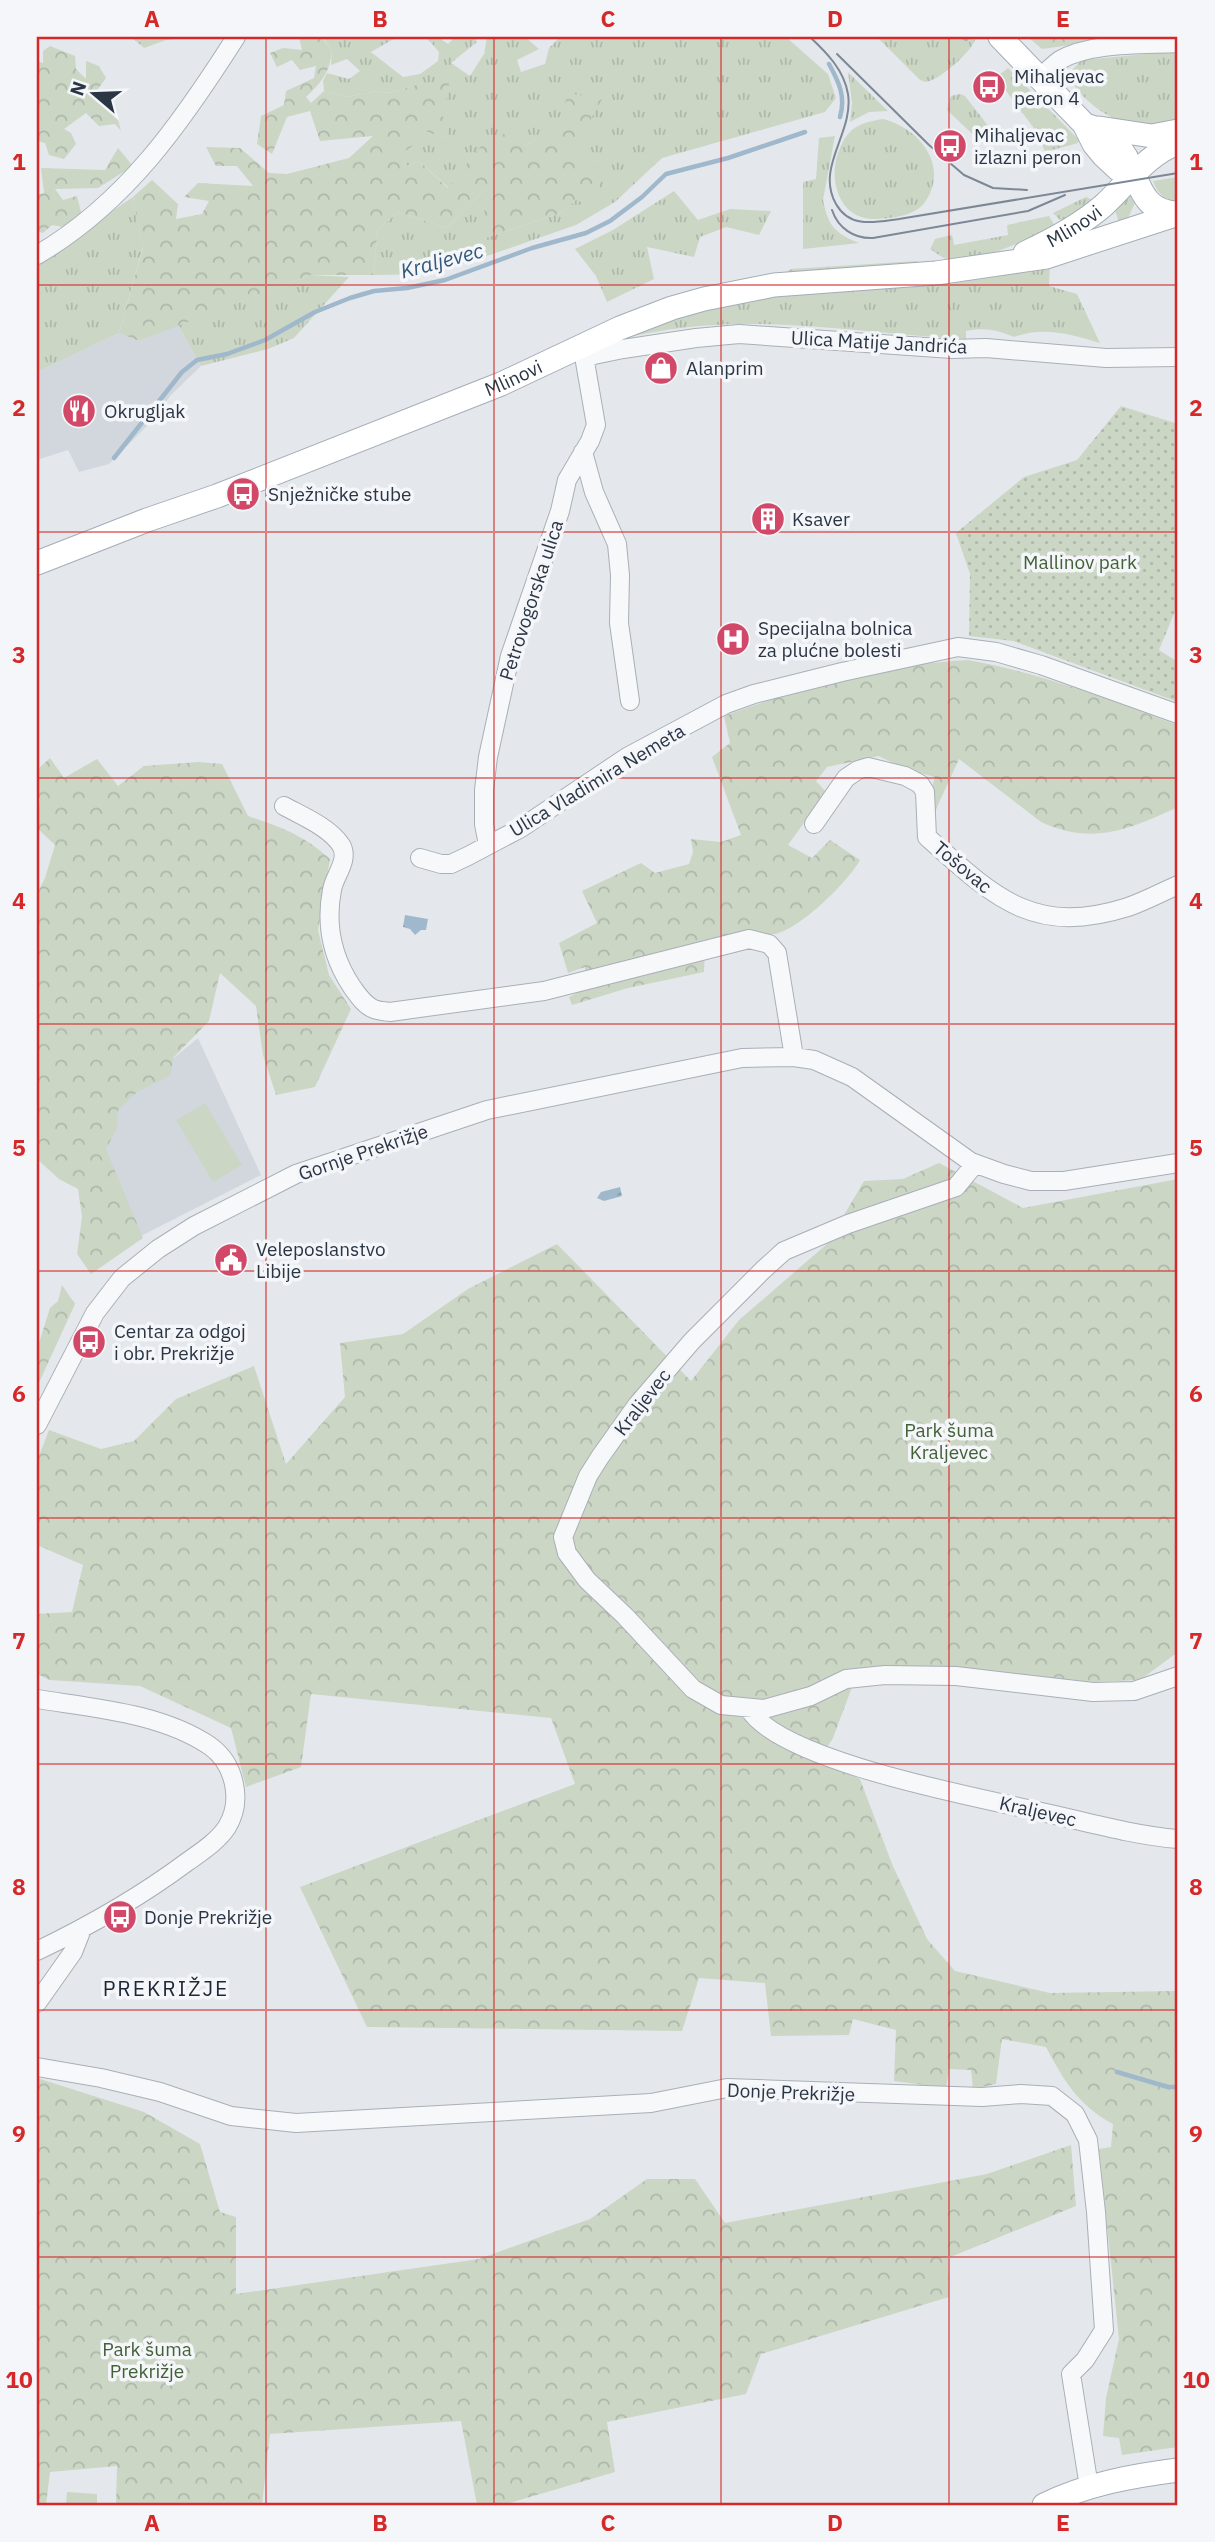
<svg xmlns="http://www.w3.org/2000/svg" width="1215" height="2542" font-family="'IBM Plex Sans',sans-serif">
<defs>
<pattern id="grass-tufts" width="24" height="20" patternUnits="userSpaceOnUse" patternTransform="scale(1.75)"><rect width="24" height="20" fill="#cbd6c5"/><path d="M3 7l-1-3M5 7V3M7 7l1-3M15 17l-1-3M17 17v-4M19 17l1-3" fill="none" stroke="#aeb8ab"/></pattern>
<pattern id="forest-crowns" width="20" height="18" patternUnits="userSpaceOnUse" patternTransform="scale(1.75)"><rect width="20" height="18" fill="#cbd6c5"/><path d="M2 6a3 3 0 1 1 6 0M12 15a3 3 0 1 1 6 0" fill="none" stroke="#aeb8ab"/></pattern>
<pattern id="park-dots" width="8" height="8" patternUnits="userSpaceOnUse" patternTransform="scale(1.75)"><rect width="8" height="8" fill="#cbd6c5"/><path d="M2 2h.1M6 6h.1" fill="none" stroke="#aeb8ab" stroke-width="1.8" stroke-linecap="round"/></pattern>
<pattern id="water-ripples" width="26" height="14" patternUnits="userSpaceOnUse" patternTransform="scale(1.75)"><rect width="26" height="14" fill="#9fb8cc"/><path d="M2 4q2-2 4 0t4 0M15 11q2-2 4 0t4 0" fill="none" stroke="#8296a7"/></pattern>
</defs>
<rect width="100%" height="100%" fill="#e4e8ec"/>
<path fill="#d2d7de" d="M178 325 201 366 171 395 150 423 109 464 79 472 68 450 37 460V372L119 333 139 341Z
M198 1038 261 1175 137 1238 81 1135Z"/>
<path fill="url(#grass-tufts)" d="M131 37H193L166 40 144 48Z
M322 37H397L371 52 403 77 420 74 438 61 439 52 426 37H438L448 44 453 39 452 37H474L477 42 451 63 470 76 484 54 487 37H525L539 49 517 60 521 72 545 64 549 48 560 37H786L828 74 836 98 825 112 662 158 615 202 576 225 435 274 373 275 378 229 398 212 447 228 485 189V238L561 213 578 198 587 207 570 157 578 140 559 127 524 146 483 143 449 188 419 161 404 167 402 152 420 128 446 139 429 109 423 83 390 93 377 91 346 97 324 91 323 81 327 73 349 79 360 71 347 59 331 65 332 50Z
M877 37H976C974 50 940 80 926 82L920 80Z
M1178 51V123C1140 131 1110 124 1082 95 1075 87 1071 82 1071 71L1082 60Z
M1008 68 1079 140 1078 143 1045 152 1039 135 998 80 999 75Z
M848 72 888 111 869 112 850 122 852 103Z
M960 94 965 96 996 136 993 145H984L947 110 951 96Z
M883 119C919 128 948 164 927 199 921 210 908 215 896 217 889 218 881 219 874 219 841 219 829 184 837 156 840 148 843 139 849 133 858 123 871 121 883 119Z
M835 136 823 200C828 225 834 233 859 243L803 249V182L816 179 819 138Z
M1178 177V203C1165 200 1158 195 1153 181Z
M674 191 698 220 730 209 771 211 759 235 726 227 700 237 694 257 647 247 654 279 607 302 596 276 575 249 613 230Z
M1127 194 1134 198 1135 203 1128 218 1120 225 1113 205Z
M133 197 143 247 119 333 37 372V262Z
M1086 197 1093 200 1063 223 1053 213Z
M1049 216 1055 226C1032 238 974 265 949 260 942 258 936 253 930 249L935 239 952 235 954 245 1008 235 1007 225Z
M917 261 920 263 785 273 791 269Z
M1050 263 1049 286 1077 294 1100 343C1071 334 1043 326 1014 337 998 330 984 327 966 331V339C878 335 787 318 699 326 673 328 646 334 620 338L665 318 749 296Z
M310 275 349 277 294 338 268 349 201 366 178 325Z"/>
<path fill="url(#forest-crowns)" d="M299 37H321L332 50C330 72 322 82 306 97L311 103 324 91 346 97 377 91 390 93 423 83H449L445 107 430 109 451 122 446 139 421 129 413 146 403 152 404 167 419 161 448 188 483 143 504 134 524 146 558 127 568 93 602 99 570 157 598 166 600 192 587 207 577 199 561 213 485 238 484 190 447 228 398 212 378 229 373 275H310L139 341 119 333 143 248 133 197 152 180 178 204 176 219 202 214 209 201 184 197 198 183 253 186 237 166H216L206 147 240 148 269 173 287 174 349 158 373 136 320 141 310 111 287 117 272 154 257 144 261 116 284 105 286 91 314 78 316 66 300 70 292 60 277 67 270 53 283 48 302 50Z
M1028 37H1129L1042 49Z
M50 46 75 56 76 69 86 79V61L99 66 106 78 95 93C115 103 116 110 121 131L115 124 99 126 86 113 64 129 71 133 76 144 64 159 49 155 45 143 37 141V61L43 63V51Z
M118 148 133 166 98 188 55 189 63 200 77 196 82 216 68 228 52 225 43 233 37 231V195L44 193 41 168 105 170Z
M968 660C1041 673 1108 699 1177 725L1178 807C1130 829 1093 846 1041 822L959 759 932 818 926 808 935 777 905 769 879 756 827 767 816 781 826 792 788 845 812 858 830 840 860 860C848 882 800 929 775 934 768 935 760 933 753 934 737 936 721 941 705 945L704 972 628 988 572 1005 569 997 585 989V967L568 973 559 943 597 923 582 891 641 863 655 873 689 864 693 852 691 839 721 842 741 835 712 757 730 743 724 716C799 688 888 664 968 660Z
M50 758 64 778 97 759 118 786 144 766 199 762 222 764 248 816C283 828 303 835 330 859L318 930 329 975 351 1009 315 1087 276 1095 263 1055 256 1006 220 973 209 1021 173 1058 171 1075 137 1092 118 1110 117 1128 106 1149 143 1238 91 1274 77 1254 82 1217 78 1189 59 1179 37 1159V894L45 878 55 845 37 828 40 799 37 793V770Z
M939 1163 1023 1208 1178 1179V1652L1140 1680 1093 1682 1037 1676 890 1668 858 1671 833 1738 820 1759 860 1779 892 1864 927 1939 955 1971 1050 1993 1178 1991V2447L1122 2455 1119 2438 1103 2436 1106 2398 1119 2339 1099 2149 1111 2147 1113 2124C1078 2105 1064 2081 1046 2047L1002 2039 996 2084 973 2089 971 2070 949 2069 946 2088 894 2081 896 2030 853 2019 849 2035 771 2036 765 1983 699 1978 682 2031 367 2027 300 1887 575 1784 551 1718 311 1694 301 1767 246 1787 231 1728 140 1686 50 1680 37 1674V1614L72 1612 83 1565 37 1545V1461L49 1430 101 1449 134 1441 176 1399 254 1366 286 1464 345 1397 340 1343 403 1334 468 1289 557 1244 691 1381 739 1320 827 1244 864 1181 903 1179Z
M62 1285 75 1304 37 1387V1349L50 1308 58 1301Z
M37 2078 144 2112 200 2144 220 2212 236 2217V2294L479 2259 590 2219 647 2179H695L725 2223 987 2174 1071 2145 1076 2206 948 2258 949 2297 761 2354 746 2394 607 2422 615 2472 503 2505H477L461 2421 270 2434 262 2505H116L117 2466 50 2472 46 2505H37Z"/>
<path fill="url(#park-dots)" d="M1121 406 1178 424V604L1159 650 1178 662V702L1013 641 969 636 970 574 956 533 1024 477 1077 460Z"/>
<path fill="#cbd6c5" d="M205 1103 242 1165 213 1182 176 1120Z
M67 2492 97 2494V2505H66Z"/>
<path fill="url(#water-ripples)" d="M405 915 428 919 426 930H421L415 935 410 929 403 927Z
M620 1187 622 1196 604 1201 597 1198 601 1192Z"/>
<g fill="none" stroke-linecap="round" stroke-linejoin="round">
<path stroke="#9fb8cc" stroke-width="4.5" d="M963 37 966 39
M829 64C839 82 846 97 840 117
M114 458 182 372 197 360 227 354 265 340 315 312 350 298 374 291 407 288 445 280 532 248 586 233 610 221 642 197 666 174 728 158 805 132
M1117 2072 1168 2087H1178"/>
<g stroke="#a9afb7" stroke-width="20">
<path id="minor" d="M1040 78C1046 72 1053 65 1060 60 1091 42 1143 45 1178 43
M37 255C126 203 182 122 236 37
M583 452 594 492 617 544 620 575 619 623 630 701
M284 806C302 816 329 827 341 845 350 860 334 876 332 890 325 926 332 957 352 987 358 995 364 1005 374 1009 378 1011 385 1011 390 1012L544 991 749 939 769 944 777 953 794 1057
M814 824 846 778 858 770 868 767 905 776 920 784 925 792 927 837C994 897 1033 937 1128 907 1145 901 1162 892 1178 885
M488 845 484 824V790L488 757 510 656 560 511 567 480 590 441 596 425 585 362 587 358 594 355 623 349 696 338 739 334 952 349 986 348 1106 358 1178 357
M420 858 441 864H451L468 856 521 828 627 757 726 704 754 694 842 672 958 647 996 652 1041 665 1178 714
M975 1164 956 1187 848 1224 784 1251 763 1270 692 1341 637 1405 600 1457 588 1476 563 1537 567 1553 587 1580 625 1616 693 1689 721 1705 764 1709 811 1696 846 1679 885 1675 956 1676 1093 1692 1134 1691 1178 1676
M37 1425 95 1313 122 1278 158 1249 194 1226 296 1174 487 1110 742 1058 794 1057 814 1060 852 1077 971 1162 1004 1174 1031 1181H1064L1178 1163
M37 1699C93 1708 161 1713 210 1746 235 1764 243 1801 227 1827 218 1841 201 1852 187 1862 140 1897 89 1926 37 1951
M749 1709C780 1761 976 1797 1037 1811 1084 1821 1130 1835 1178 1839
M37 2003 73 1952 82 1929
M37 2067 101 2078 160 2092 231 2116 296 2123 651 2103 727 2088 982 2097 1021 2094 1052 2096 1075 2114 1088 2140 1096 2212 1104 2330 1085 2360 1071 2374 1089 2487"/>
</g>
<g stroke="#a3adb8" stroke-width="25">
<g id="major">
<path d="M1000 37 1084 124 1094 144 1103 155 1118 169 1133 177"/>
<path d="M1085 125C1103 129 1122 146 1129 163 1140 187 1145 213 1178 213"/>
<path d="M1099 128 1152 136 1178 131"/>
<path id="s1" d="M1025 253C1053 240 1081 225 1104 205 1128 183 1147 154 1178 143"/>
<path id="s2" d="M37 563 147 520 217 496 501 384 620 328 672 308 704 299 774 285 936 273 1046 257 1178 214"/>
<path d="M1044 2505C1087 2484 1131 2476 1178 2470"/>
</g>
</g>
<use href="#minor" stroke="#f7f8fa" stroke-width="18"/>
<use href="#major" stroke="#fff" stroke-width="23"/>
<path stroke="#7d8896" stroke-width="2" d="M810 37C827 53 844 70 848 94 854 133 815 167 836 204 850 229 876 222 899 219L1178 173
M837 54 929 145 964 175 993 188 1027 190
M832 210C838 228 854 239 873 238L1028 211 1065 195"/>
</g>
<path fill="none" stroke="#d62828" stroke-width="2" stroke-opacity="0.55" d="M266 37V2505M494 37V2505M721 37V2505M949 37V2505M37 285H1178M37 532H1178M37 778H1178M37 1024H1178M37 1271H1178M37 1518H1178M37 1764H1178M37 2010H1178M37 2257H1178"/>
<defs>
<g id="bus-disc" transform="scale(1.75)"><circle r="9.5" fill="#d14868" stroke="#f4f6f9"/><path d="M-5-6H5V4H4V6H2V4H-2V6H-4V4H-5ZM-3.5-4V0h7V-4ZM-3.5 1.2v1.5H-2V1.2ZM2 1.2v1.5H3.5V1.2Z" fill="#fff"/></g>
<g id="shop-disc" transform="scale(1.75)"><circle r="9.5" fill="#d14868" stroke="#f4f6f9"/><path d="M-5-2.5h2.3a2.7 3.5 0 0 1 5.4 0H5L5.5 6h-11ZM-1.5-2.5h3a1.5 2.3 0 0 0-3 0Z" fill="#fff"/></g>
<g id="restaurant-disc" transform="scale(1.75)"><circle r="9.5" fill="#d14868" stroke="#f4f6f9"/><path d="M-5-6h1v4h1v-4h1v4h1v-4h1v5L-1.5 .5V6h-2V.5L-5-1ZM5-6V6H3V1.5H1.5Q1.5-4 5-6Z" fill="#fff"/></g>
<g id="building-disc" transform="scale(1.75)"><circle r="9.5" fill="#d14868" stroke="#f4f6f9"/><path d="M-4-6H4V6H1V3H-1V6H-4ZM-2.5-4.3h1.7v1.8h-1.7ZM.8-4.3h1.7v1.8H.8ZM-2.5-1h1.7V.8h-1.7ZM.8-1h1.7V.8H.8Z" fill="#fff"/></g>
<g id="hospital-disc" transform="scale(1.75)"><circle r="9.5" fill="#d14868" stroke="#f4f6f9"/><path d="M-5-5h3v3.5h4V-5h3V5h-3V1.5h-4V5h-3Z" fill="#fff"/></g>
<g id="civic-disc" transform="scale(1.75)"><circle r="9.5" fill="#d14868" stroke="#f4f6f9"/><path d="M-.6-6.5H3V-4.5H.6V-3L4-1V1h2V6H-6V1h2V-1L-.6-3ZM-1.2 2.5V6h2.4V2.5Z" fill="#fff"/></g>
</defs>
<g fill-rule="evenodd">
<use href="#bus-disc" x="989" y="87"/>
<use href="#bus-disc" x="950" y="146"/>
<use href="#shop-disc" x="661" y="368"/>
<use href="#restaurant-disc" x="79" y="411"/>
<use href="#bus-disc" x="243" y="494"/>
<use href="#building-disc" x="768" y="519"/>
<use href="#hospital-disc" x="733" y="639"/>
<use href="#civic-disc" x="231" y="1260"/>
<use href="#bus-disc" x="89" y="1342"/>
<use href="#bus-disc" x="120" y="1917"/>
</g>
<g text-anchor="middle" stroke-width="7" stroke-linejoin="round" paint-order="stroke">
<g font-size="19" fill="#2b3645" stroke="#f4f6f9" text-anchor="start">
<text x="1014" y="83">Mihaljevac<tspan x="1014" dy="22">peron 4</tspan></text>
<text x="974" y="142">Mihaljevac<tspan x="974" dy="22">izlazni peron</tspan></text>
<text x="686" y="375">Alanprim</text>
<text x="104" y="418">Okrugljak</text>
<text x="268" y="501">Snježničke stube</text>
<text x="792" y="526">Ksaver</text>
<text x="758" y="635">Specijalna bolnica<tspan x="758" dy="22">za plućne bolesti</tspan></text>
<text x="256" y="1256">Veleposlanstvo<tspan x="256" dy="22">Libije</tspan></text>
<text x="114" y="1338">Centar za odgoj<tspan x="114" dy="22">i obr. Prekrižje</tspan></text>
<text x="144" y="1924">Donje Prekrižje</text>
</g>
<g font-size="19" fill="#2b3645" stroke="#f4f6f9">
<text dy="7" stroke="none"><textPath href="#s1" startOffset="56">Mlinovi</textPath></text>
<text transform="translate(879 342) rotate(3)" y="7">Ulica Matije Jandrića</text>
<text dy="7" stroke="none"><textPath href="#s2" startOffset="511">Mlinovi</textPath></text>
<text transform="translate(531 600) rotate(-72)" y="7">Petrovogorska ulica</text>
<text transform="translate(597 780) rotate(-31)" y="7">Ulica Vladimira Nemeta</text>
<text transform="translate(963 867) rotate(40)" y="7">Tošovac</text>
<text transform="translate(363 1152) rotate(-19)" y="7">Gornje Prekrižje</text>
<text transform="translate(642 1402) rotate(-52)" y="7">Kraljevec</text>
<text transform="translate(1038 1811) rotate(13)" y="7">Kraljevec</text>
<text transform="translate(791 2092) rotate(2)" y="7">Donje Prekrižje</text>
</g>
<g font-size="19" fill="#436138" stroke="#f4f6f9">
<text x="1080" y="569">Mallinov park</text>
<text x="949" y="1437">Park šuma<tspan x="949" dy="22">Kraljevec</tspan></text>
<text x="147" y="2356">Park šuma<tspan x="147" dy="22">Prekrižje</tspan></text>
</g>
<g font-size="21" font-style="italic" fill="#34597a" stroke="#f4f6f9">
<text transform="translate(442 261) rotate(-15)" y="7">Kraljevec</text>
</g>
<g font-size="21" letter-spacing="2" fill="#1d2736" stroke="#f4f6f9">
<text x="166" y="1996">PREKRIŽJE</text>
</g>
</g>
<rect width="1215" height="2542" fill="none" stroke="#f4f6f9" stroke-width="77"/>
<g transform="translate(94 94) rotate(289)" stroke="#f4f6f9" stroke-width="5" paint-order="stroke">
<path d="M0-5L12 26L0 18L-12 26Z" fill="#2b3645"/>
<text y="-10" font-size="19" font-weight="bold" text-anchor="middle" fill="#2b3645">N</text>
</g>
<rect x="38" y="38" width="1138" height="2466" fill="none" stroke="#d62828" stroke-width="2.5"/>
<g font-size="23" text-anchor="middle" font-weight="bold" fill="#d62828">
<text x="152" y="27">A</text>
<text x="380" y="27">B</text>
<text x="608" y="27">C</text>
<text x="835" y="27">D</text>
<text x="1063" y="27">E</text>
<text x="19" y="170">1</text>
<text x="1196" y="170">1</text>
<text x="19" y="416">2</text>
<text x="1196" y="416">2</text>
<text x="19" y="663">3</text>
<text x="1196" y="663">3</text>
<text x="19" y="909">4</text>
<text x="1196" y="909">4</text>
<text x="19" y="1156">5</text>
<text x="1196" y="1156">5</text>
<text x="19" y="1402">6</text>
<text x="1196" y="1402">6</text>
<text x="19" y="1649">7</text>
<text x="1196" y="1649">7</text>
<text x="19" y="1895">8</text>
<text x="1196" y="1895">8</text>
<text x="19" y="2142">9</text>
<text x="1196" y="2142">9</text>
<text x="19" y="2388">10</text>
<text x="1196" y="2388">10</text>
<text x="152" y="2531">A</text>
<text x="380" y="2531">B</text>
<text x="608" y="2531">C</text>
<text x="835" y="2531">D</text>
<text x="1063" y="2531">E</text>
</g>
</svg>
